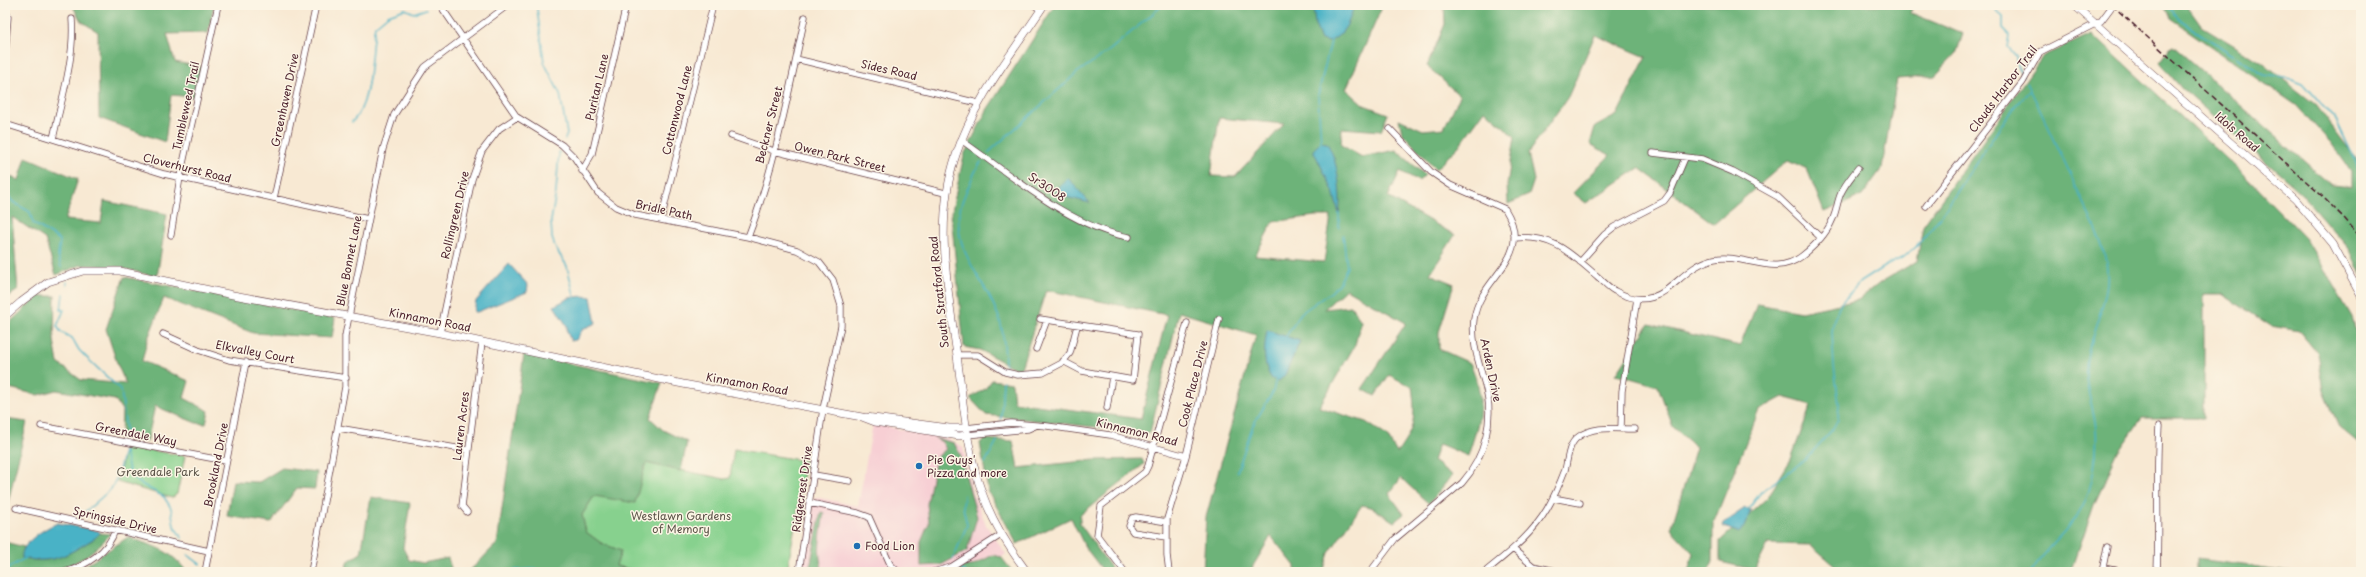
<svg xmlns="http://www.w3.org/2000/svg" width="2366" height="577" font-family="'Playpen Sans',sans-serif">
<rect width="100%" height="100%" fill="#fcf5e5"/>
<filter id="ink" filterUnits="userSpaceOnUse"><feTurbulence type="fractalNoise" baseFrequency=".025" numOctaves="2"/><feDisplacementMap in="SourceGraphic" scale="8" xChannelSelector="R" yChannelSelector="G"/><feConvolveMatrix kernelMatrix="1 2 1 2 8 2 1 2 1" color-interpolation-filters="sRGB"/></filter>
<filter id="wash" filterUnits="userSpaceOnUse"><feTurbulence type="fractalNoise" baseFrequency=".012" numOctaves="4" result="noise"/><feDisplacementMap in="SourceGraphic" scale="16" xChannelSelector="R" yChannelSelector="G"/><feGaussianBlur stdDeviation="0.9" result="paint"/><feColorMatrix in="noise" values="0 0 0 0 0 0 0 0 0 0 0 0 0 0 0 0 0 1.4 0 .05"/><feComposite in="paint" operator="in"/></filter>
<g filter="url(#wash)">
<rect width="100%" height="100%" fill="#f8e9d3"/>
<path fill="#f7cfd4" d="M873 424 948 439 963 447 972 492 977 503 986 525 1006 554 982 572H802L815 497 858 506Z"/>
<path fill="#87d18e" stroke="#68785c" d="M126 446 185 456 177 494 172 498 117 482Z
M734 449 806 461 787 572H633V570L616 566 621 551 601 543 586 532 582 515 594 496 646 463 725 479 730 478Z"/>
<path fill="#6db379" stroke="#5c6952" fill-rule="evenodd" d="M72 5H214L208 33 167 34 175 62 201 67 193 97 171 95 165 142 99 118 98 32 81 21Z
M1055 5H1383L1346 89 1364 105 1388 114 1381 131 1342 128 1341 145 1362 157 1396 150 1425 175 1419 181 1400 171 1388 197 1455 235 1430 274 1454 284 1439 332V349L1470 363C1487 401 1480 419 1468 456L1439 444 1433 461 1452 475 1429 504 1401 478 1389 494 1404 514 1394 522 1373 508 1362 505 1329 553 1323 572H1295V566L1271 536 1253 566 1252 572H1203L1206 517 1256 335 1179 312 1150 433 986 415 970 398 985 389 992 380 1012 383 1014 402 1141 419 1167 315 1046 290 1020 371 980 350 964 347 951 215 964 155 987 110ZM1219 118 1284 124 1235 177 1211 176ZM1315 216H1331L1324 262 1255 256 1273 222ZM1346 289 1406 323 1362 389 1375 396 1389 375 1412 387C1416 416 1415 429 1397 453L1387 436 1366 422 1319 407 1355 345 1361 321 1351 306 1324 309Z
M1444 5H1913L1911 13 1963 34 1956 54 1935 76 1897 79 1882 168 1862 196 1824 212 1807 169 1788 160 1714 224 1639 168 1586 203 1573 193 1610 155 1590 144 1595 127 1617 115 1646 57 1595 35 1568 97 1528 153 1534 180 1529 195 1508 204 1507 184 1515 137 1485 110 1458 147 1436 169 1402 133 1399 119 1423 130 1444 128 1460 96 1427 66 1445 24Z
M2162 5H2187L2202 26 2261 62 2316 105 2361 165V275L2350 250 2297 189 2182 89 2159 62 2172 45 2331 185 2351 187V171L2331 143 2296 105 2171 19Z
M2092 34 2240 171 2306 239 2352 317 2361 353V445L2339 427 2324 391 2318 354 2299 331 2271 326 2222 294H2204V418H2142L2118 452 2094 505 2071 572H1840V570L1811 545 1768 544 1755 570 1720 562V541L1768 497 1791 459 1811 405 1783 397 1759 410 1713 524V562L1708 572H1688L1693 553 1671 529 1696 447 1673 427 1658 386 1616 374 1649 324 1740 346 1757 304 1801 312 1858 300 1881 282 1917 261 1923 226 2043 56Z
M26 157 78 179 65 220 101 223 104 201 167 214 157 277 118 267 81 265 56 275 45 239 12 217 18 290 5 299V175L19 180Z
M124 277 335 318 332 338 253 333 164 298 147 341 142 361 189 381 184 398 209 411 206 424 196 423 155 406 147 442 121 437 122 410 115 400 56 390 38 395 5 387V327L38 296H55L54 340 58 363 81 380 126 384 118 366 106 329Z
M524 354 662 383 650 418 663 430 687 442 681 471 646 463 635 503 594 496 582 515 586 532 601 543 621 551 616 566 633 570V572H467C479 564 486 553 497 544Z
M5 419 27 422 5 515Z
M935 438 954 443 960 454 977 517 967 551 941 565 921 566V542L929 523 927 504 936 458 946 449 942 442Z
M985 439 1013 441 1018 468 1094 460 1142 459 1144 464 1080 515V524L1114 572H1104L1085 547 1071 518 1017 544 988 491 980 443Z
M282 468 317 472 315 489 297 488 271 523 227 516 233 481 259 482Z
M371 497 410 503 403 548 409 560 423 563 448 558 452 571 466 572H346L347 562 361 553Z
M821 512 824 513C821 534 816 551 823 572H809Z
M100 533 111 534C74 572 55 572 5 572V542L24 547 22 558C54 565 68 554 95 538Z
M128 537C154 547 169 548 187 572H76Z
M993 555 1001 557 1013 572H957L963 566H972Z
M2197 559 2296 572H2197Z"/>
<path fill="#48b2c6" stroke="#496878" d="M1313 5H1354C1350 21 1345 34 1329 42L1321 40 1315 25Z
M1321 142 1327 143C1338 159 1342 195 1339 214L1333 191 1313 150Z
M1068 178 1090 203 1057 195 1056 192 1066 179Z
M509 264 528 285 527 292 477 312H474L476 301Z
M582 296 591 297 596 323 583 329 576 340 571 341 567 332V326L554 306 569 298Z
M1267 330 1300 341 1285 375 1279 381 1272 379C1262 365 1264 346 1267 330Z
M1745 508 1751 510 1744 527 1739 533 1722 526 1723 523Z
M58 523 99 531 100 533 95 538C68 554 55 565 22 558 19 544 46 527 58 523Z"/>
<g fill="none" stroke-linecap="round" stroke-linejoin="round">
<path stroke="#48b2c6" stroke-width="1.5" d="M538 5 537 9 544 62 560 94 567 134 565 139
M1995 5 1996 10 2003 16V28L2010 35 2008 47 2016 56 2017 66 2023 77
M2166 5 2182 22 2264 75 2292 79 2303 83 2336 120 2354 158 2361 177
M2027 83C2045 119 2062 155 2078 192 2091 221 2110 251 2107 283 2104 315 2084 344 2086 376 2087 395 2095 411 2096 430 2098 453 2093 485 2083 506 2071 531 2045 548 2031 572
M352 122C373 102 369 53 375 26L388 15 405 9 414 13 426 9
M1321 143 1318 95 1331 41
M559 152 556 192 551 221 552 238 556 249 567 266 575 299
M988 153 1078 72 1110 50 1163 5
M981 162C974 171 971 182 966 192 941 245 986 275 1000 321 1004 335 1005 352 1005 366
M5 191 13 202 30 212 33 223 60 240 58 256 61 267
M1339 213V228
M67 282V285
M63 294 61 310H64L57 326 61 332 72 338 79 350 91 362 121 390 127 438
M1285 338 1301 313 1331 292 1339 284 1347 267 1343 235
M1001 419 1003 381
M124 449 130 474 138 482 164 497 171 508 174 526 182 538
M985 463 997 441
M1237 472 1253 425 1273 392 1276 378
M1749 508 1761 492 1806 459 1832 430 1838 419 1839 404 1834 366 1832 332 1834 319 1841 303 1860 282 1885 266 1904 257 1916 247 1941 216 2004 121 2021 99 2031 90
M85 512 111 489 117 477 124 451
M188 555 200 564
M953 559 967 525 963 507 964 495
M960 569 966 572
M5 570 25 558
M214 571 215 572
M504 572C523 568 539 568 558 572"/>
</g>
</g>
<g filter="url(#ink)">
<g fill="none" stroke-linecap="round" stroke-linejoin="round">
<g stroke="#643d44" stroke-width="7">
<path id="minor" d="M440 5 517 117 562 145 574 157 598 193 616 207 635 215 748 237 797 250 819 262 833 280 841 306V326L823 409 799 572
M1034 5 1041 10
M5 9 8 17 5 55
M796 59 978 103
M5 124 164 174 368 219
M731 136 774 151 945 193
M53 139C61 101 75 59 72 19
M961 140C1007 172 1073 229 1129 237
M1653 153 1702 159 1733 172 1778 197 1821 238
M582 171 592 154 626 5
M274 198 316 5
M1926 206 2023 82 2040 52 2101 21 2113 5
M661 220 713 5
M171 235 180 177 218 5
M748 237C775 167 789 90 805 17
M1514 238C1554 234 1571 254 1598 277 1604 282 1609 288 1615 291 1665 318 1674 268 1714 259 1744 253 1774 278 1802 256 1816 245 1830 230 1835 213 1837 207 1838 199 1841 193 1845 184 1852 176 1858 168
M1580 262 1604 235 1614 227 1664 201 1670 193 1685 158
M1040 319 1138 334 1133 380 1082 371 1063 361
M440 333 472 179 482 151 499 129 517 117
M163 334 198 350 229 360 346 378
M1036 349 1047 320
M957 355H978L1005 372 1018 375 1043 373 1062 363 1070 353 1077 326
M1107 408 1112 377
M41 426 226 461
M338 428 468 450
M966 428 1011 423 1047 426 1110 435 1186 456
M1621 429 1622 391 1637 299
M967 435 1028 429 1035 426
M814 475 850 481
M1553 498 1580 503
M810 503 858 513 869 517 890 564 898 572
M16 508 209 551
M467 512 462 506 482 342
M1166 537 1133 532 1129 526 1132 518 1136 517 1167 522
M1513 549 1533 566 1561 572
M2103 568 2127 572
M65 572C86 566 109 551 115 530
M205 572 246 362
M311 572 345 387V336L383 149 394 115 425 67 508 5
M933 572 951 567 1001 535
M1125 572 1097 535 1101 506 1145 472 1148 466 1187 323
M1169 572 1167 555V519L1186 456 1219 319
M1370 572 1395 539 1462 483C1485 457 1495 419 1485 385 1479 363 1471 342 1474 319 1480 275 1536 259 1505 209L1450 185 1431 172 1390 129
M1485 572C1508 553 1532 535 1547 509 1554 497 1560 483 1565 470 1568 459 1568 444 1578 437 1594 425 1616 429 1635 429
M2102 572 2107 547
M2157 572C2159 523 2156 475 2159 426"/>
</g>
<g stroke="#643d44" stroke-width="8">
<path id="major" d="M2074 5 2295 199 2333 244 2361 296
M5 316 21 302 48 282 83 271H120L233 295 440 333 683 384 862 417 875 422 959 436 967 435
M866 417 949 428H966
M1027 572C1009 548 993 523 983 495 967 453 964 408 958 363 949 294 933 223 956 155 975 98 1012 54 1044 5"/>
</g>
<use href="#minor" stroke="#fff" stroke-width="5.5"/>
<use href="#major" stroke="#fff" stroke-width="7"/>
<path stroke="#4a1f2b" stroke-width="1.5" stroke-dasharray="6 3" stroke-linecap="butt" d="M2112 5 2320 194 2345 219 2361 238"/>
</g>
</g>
<g fill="#1f6fb2" stroke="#fcf5e5" stroke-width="1.5">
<circle cx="919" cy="466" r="4"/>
<circle cx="857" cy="546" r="4"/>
</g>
<g text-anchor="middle" stroke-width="3" stroke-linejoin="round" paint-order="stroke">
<g font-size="11" fill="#4a1f2b" stroke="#fcf5e5">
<text transform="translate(889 70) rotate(13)" y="4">Sides Road</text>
<text transform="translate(597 87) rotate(-77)" y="4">Puritan Lane</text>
<text transform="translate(2003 89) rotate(-53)" y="4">Clouds Harbor Trail</text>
<text transform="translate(285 100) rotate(-78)" y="4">Greenhaven Drive</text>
<text transform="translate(186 106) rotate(-78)" y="4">Tumbleweed Trail</text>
<text transform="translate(677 110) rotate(-76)" y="4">Cottonwood Lane</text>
<text transform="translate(769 125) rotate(-76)" y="4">Beckner Street</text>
<text transform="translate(2237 132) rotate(41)" y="4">Idols Road</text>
<text transform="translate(840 157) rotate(14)" y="4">Owen Park Street</text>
<text transform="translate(187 168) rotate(14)" y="4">Cloverhurst Road</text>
<text transform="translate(1047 187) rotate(34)" y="4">Sr3008</text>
<text transform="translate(664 210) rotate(12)" y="4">Bridle Path</text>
<text transform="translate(455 215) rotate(-77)" y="4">Rollingreen Drive</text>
<text transform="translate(349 261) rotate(-79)" y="4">Blue Bonnet Lane</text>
<text transform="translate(939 292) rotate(-96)" y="4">South Stratford Road</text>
<text transform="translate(430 320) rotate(11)" y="4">Kinnamon Road</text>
<text transform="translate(255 352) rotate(11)" y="4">Elkvalley Court</text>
<text transform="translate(1491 370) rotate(78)" y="4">Arden Drive</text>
<text transform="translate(747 384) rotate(10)" y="4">Kinnamon Road</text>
<text transform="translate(1193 384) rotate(-76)" y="4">Cook Place Drive</text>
<text transform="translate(461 426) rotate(-83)" y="4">Lauren Acres</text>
<text transform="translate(1137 432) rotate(14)" y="4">Kinnamon Road</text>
<text transform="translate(136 434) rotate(11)" y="4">Greendale Way</text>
<text transform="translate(216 465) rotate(-79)" y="4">Brookland Drive</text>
<text transform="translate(802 489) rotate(-82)" y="4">Ridgecrest Drive</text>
<text transform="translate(115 520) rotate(13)" y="4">Springside Drive</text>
</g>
<g font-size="11" fill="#4a1f2b" stroke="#fcf5e5" text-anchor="start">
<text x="927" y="464">Pie Guys'<tspan x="927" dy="13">Pizza and more</tspan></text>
<text x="865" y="550">Food Lion</text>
</g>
<g font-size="11" fill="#5c5449" stroke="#fcf5e5">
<text x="158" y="476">Greendale Park</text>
<text x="681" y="520">Westlawn Gardens<tspan x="681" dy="13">of Memory</tspan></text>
</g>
</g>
<rect width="2366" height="577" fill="none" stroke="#fcf5e5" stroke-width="20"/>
</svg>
